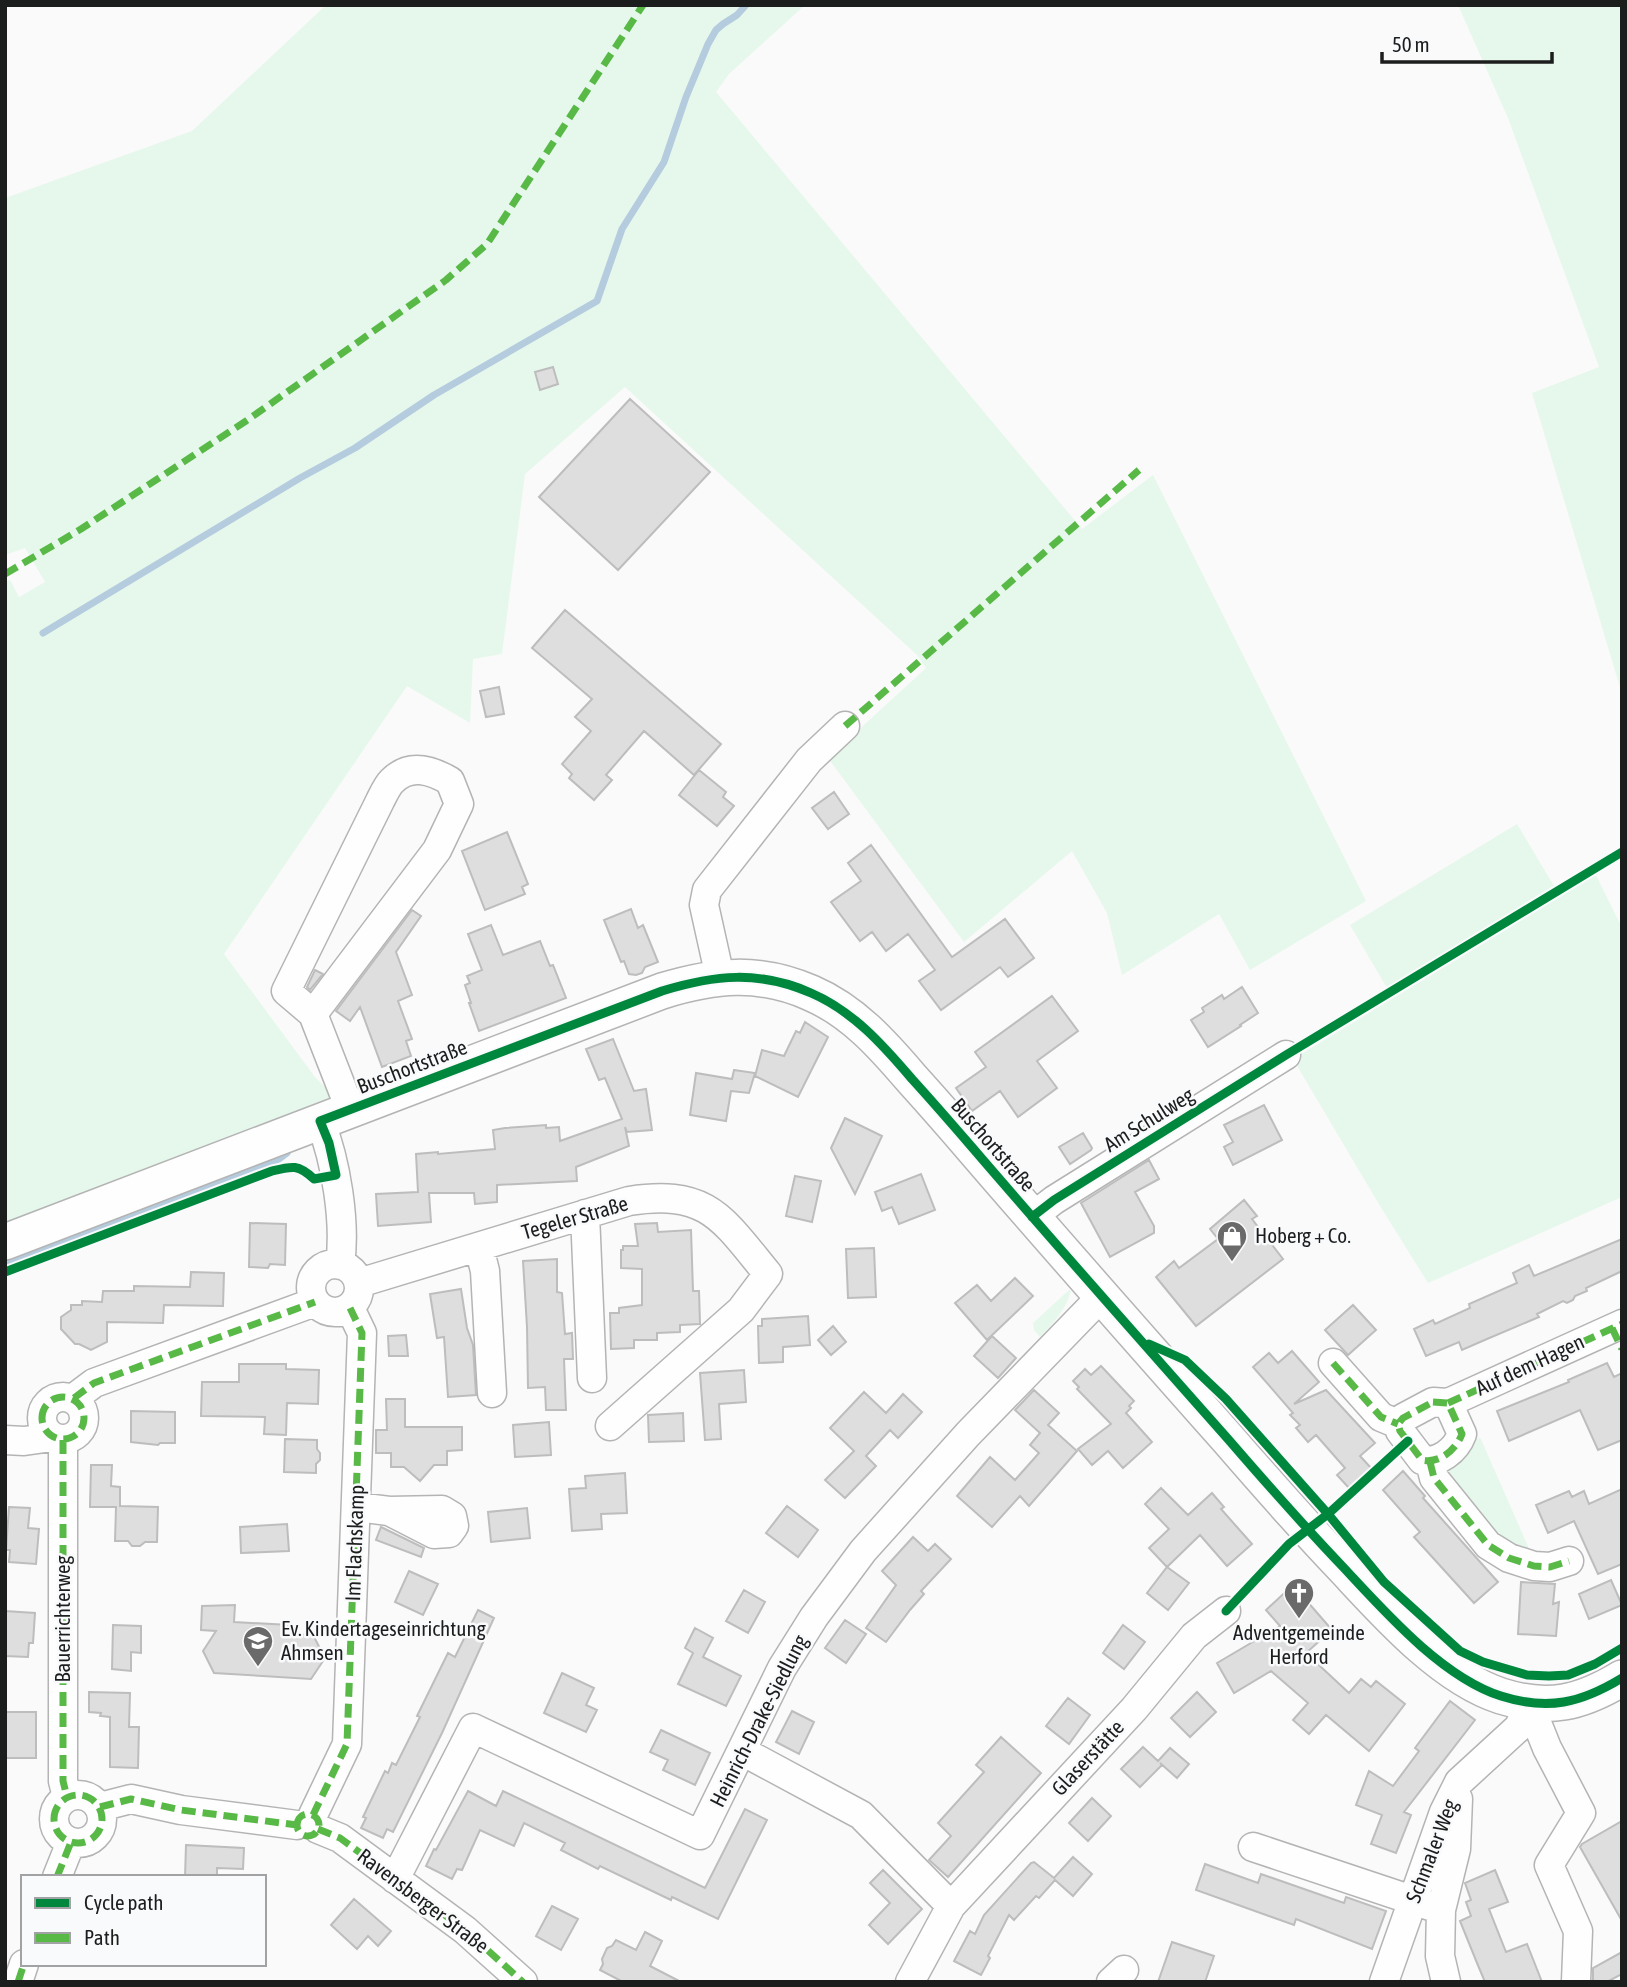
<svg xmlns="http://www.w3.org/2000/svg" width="1627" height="1987" font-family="'Asap Condensed',sans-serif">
<rect width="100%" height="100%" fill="#fafafb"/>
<path fill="#e6f8ec" d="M326 5H805L729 74 716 92 1082 529 1153 475 1366 901 1250 970 1219 914 1122 975 1107 913 1072 851 964 942 828 758 926 668 917 655 625 387 525 474 502 654 473 659 470 723 407 686 224 954 315 1077 335 1097 5 1230V581L10 580 19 597 45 582 25 548 5 555V198L192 131Z
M1458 5H1622V694L1532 393 1599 367 1508 118Z
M1517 824 1554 886 1387 988 1350 925Z
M1596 875 1622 928V1197L1428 1283 1380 1206 1293 1059Z
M1069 1290 1071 1291C1066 1310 1053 1323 1040 1337L1034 1330 1033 1323Z
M1480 1437 1534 1560 1510 1551 1440 1475Z"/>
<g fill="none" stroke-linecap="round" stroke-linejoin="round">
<path stroke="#b5ccdf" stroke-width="7" d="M43 633 300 478 355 448 434 395 597 301 622 229 664 162 686 97 708 44 716 30 723 24 737 15 746 5
M5 1263 279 1159 287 1153"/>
</g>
<path fill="#dedede" stroke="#bdbdbe" stroke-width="2" d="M553 367 558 384 540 390 535 372Z
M630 399 710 472 618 570 539 497Z
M565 610 721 744 694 775 644 731 606 775 612 780 594 800 569 778 572 774 562 764 591 731 575 717 592 699 532 648Z
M499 687 504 714 486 717 480 691Z
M699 770 726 792 723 797 734 806 717 826 679 795Z
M834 792 849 814 828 829 812 808Z
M507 832 528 884 522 887 525 894 485 910 462 851Z
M871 845 952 957 1005 919 1034 958 1008 977 1000 967 941 1010 919 981 935 970 908 934 886 951 872 932 860 941 831 902 861 881 848 863Z
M631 909 638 928 643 925 658 962 645 967 642 973 636 975 629 974 624 961 621 962 604 920Z
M412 910 421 916 396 952 412 995 398 1001 412 1039 406 1041 411 1056 382 1067 360 1007 350 1021 336 1011Z
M491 925 503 955 540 941 550 966 553 965 566 998 479 1031 469 1003H471L465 985 470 983 467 976 482 970 468 934Z
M315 970 323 974 310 990 307 987Z
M1242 987 1258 1013 1240 1025 1241 1026 1208 1047 1191 1020 1204 1012 1202 1008 1222 995 1224 999Z
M1052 996 1078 1031 1037 1061 1057 1088 1018 1117 1000 1091 972 1111 956 1088 986 1067 975 1052Z
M805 1022 828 1037 798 1097 755 1076 762 1050 784 1056 796 1031 800 1033Z
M613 1039 634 1091 646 1089 652 1130 627 1132 625 1127 629 1146 576 1167 577 1181 497 1185V1202L475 1204 474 1193H429L431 1222 378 1226 376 1194 418 1192 416 1154 438 1152V1154L495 1149 493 1130 505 1128 546 1125V1128L559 1127 560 1141 622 1119 605 1078 599 1080 586 1049Z
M734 1070 755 1073 749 1093 731 1091 726 1121 690 1115 696 1073 732 1079Z
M1264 1105 1282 1140 1233 1165 1224 1147 1233 1142 1224 1125Z
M845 1118 882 1136 855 1194 831 1148Z
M1083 1133 1092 1148 1091 1150 1070 1164 1059 1147Z
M1149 1160 1159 1179 1135 1192 1154 1226V1233L1110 1257 1081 1203Z
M921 1174 935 1210 899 1224 892 1207 882 1211 875 1192Z
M795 1176 821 1181 812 1222 786 1216Z
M1244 1200 1257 1216 1252 1219 1283 1259 1196 1326 1156 1277 1174 1261 1179 1268 1218 1239 1210 1229Z
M250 1223 286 1224 285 1265 270 1264 268 1268 249 1267Z
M657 1223 658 1232 691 1230 693 1291H699L700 1324 680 1325V1332L657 1333V1340H634V1348L611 1349 610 1313H619V1308L642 1305V1269L621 1268V1250H623V1246H638L635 1224Z
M1622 1239V1271L1586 1288 1587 1291 1575 1296 1573 1300 1567 1303 1563 1301 1537 1314 1539 1317 1487 1339 1462 1350 1459 1342 1426 1356 1414 1329 1433 1320 1435 1324 1470 1308 1469 1304 1517 1283 1513 1273 1529 1265 1534 1276Z
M874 1248 876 1297 848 1298 846 1249Z
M557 1259V1292L562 1293 565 1334 572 1333 573 1359H564L566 1410H546L545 1387 528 1388 527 1327 523 1261Z
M191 1272 224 1273 223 1306 164 1305 163 1323 107 1322V1342L91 1350 79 1344H75L61 1329V1317L71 1310V1305H82V1301L102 1302 103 1291H134V1286L190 1287Z
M1015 1278 1033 1296 987 1340 955 1303 977 1285 991 1301Z
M461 1289 467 1328 473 1345 476 1395 448 1397 444 1337 437 1338 430 1294Z
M1353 1305 1376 1330 1348 1355 1325 1330Z
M808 1316 810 1345 783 1347V1362L759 1363 758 1326H762V1319Z
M833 1326 846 1342 831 1355 818 1340Z
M406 1335 408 1356H389L388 1336Z
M992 1336 1016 1358 998 1378 974 1356Z
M1292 1351 1319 1382 1294 1404 1326 1390 1375 1443 1360 1456 1372 1469 1350 1489 1337 1475 1345 1468 1316 1435 1308 1442 1296 1428 1300 1425 1290 1415 1293 1413 1253 1367 1269 1353 1278 1363Z
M1607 1363 1614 1377 1622 1373V1440L1598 1450 1580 1410 1509 1441 1497 1411 1569 1382 1568 1380Z
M239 1364H286V1369L319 1370 318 1404 287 1403 286 1435 264 1434 265 1417 201 1416 202 1382H239Z
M1101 1366 1134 1401 1129 1406 1131 1408 1126 1413 1152 1442 1123 1468 1108 1451 1092 1465 1078 1449 1111 1424 1077 1389 1079 1387 1073 1381 1085 1369 1091 1375Z
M744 1370 746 1402 719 1404 721 1439 705 1440 700 1373Z
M1034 1390 1059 1413 1048 1425 1077 1451 1029 1506 1020 1496 992 1527 957 1496 990 1457 1015 1480 1039 1453 1030 1445 1040 1433 1015 1410Z
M864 1392 886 1413 903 1394 922 1412 898 1438 890 1430 866 1456 876 1466 845 1498 825 1480 854 1451 830 1428Z
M386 1399H405V1427H462V1450L447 1451V1465H434L420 1481 404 1467H391V1453H376V1430H387Z
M131 1411 175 1412V1443H160L158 1445 131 1442Z
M683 1413 684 1441 649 1442 648 1415Z
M549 1422 551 1455 515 1457 513 1425Z
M285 1439 317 1440V1449L320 1453V1460L316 1464V1473L284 1472Z
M91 1465H112L111 1486 120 1487V1506L158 1507 157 1542H145L140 1546H132L128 1541H115L116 1507H90Z
M1403 1471 1425 1496 1423 1498 1498 1582 1474 1603 1414 1537 1420 1532 1383 1490Z
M625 1473 627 1513 601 1514 602 1529 572 1531 569 1489 586 1488 585 1476Z
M1161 1488 1188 1515 1212 1493 1224 1507 1221 1509 1252 1544 1227 1566 1200 1535 1167 1567 1149 1548 1169 1529 1145 1504Z
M1622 1489V1564L1598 1574 1574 1521 1548 1533 1536 1505 1569 1491 1572 1497 1584 1491 1589 1504Z
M787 1506 818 1530 798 1557 766 1533Z
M9 1507 30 1508 28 1528 39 1529 36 1564 9 1562 10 1550H6Z
M527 1508 530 1538 491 1542 488 1512Z
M287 1524 289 1551 241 1553 240 1527Z
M381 1527 424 1548 421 1557 376 1540Z
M913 1537 928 1551 935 1544 951 1559 921 1591 924 1594 910 1610 886 1642 866 1628 896 1585 882 1571Z
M1167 1567 1189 1583 1168 1610 1147 1593Z
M409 1571 438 1584 423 1615 395 1602Z
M1611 1580 1622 1605 1589 1619 1579 1594Z
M1521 1582 1555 1584 1553 1604 1559 1602 1556 1636 1518 1634Z
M1293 1585 1332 1630 1306 1653 1349 1693 1361 1679 1371 1687 1376 1681 1405 1704 1369 1751 1326 1715 1309 1734 1293 1720 1308 1703 1271 1671 1234 1693 1217 1663 1280 1626 1266 1610Z
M744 1590 765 1602 748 1633 726 1621Z
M235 1605 234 1622 290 1625 294 1634 313 1635 325 1658 311 1679 214 1673 203 1651 216 1631 201 1630 202 1606Z
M478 1610 494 1618 442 1733 393 1832 387 1829 383 1838 361 1828 366 1818 363 1817 385 1771 388 1773 392 1763 396 1765 420 1717 417 1716 448 1653 455 1657Z
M5 1611 35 1613 33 1643H29L28 1657 5 1656Z
M845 1620 866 1634 846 1663 825 1648Z
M113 1625 141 1626V1653L131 1652V1671L112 1669Z
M1123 1625 1145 1642 1124 1669 1103 1653Z
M695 1628 713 1638 703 1657 741 1676 726 1706 678 1684 693 1653 685 1648Z
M562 1673 594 1688 586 1705 597 1710 586 1732 544 1713Z
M89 1692 130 1693 129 1727H139L138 1768 110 1767V1717L100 1716 101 1713 89 1712Z
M1197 1692 1216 1712 1190 1737 1171 1718Z
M1068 1698 1090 1715 1069 1744 1046 1726Z
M1450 1701 1475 1720 1404 1812 1411 1815 1396 1853 1371 1844 1382 1815 1356 1805 1369 1771 1393 1786 1419 1751 1415 1748Z
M792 1711 814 1722 799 1754 776 1742Z
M5 1712H36V1758H5Z
M661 1730 710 1753 695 1785 663 1770 668 1760 650 1752Z
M1001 1737 1041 1773 948 1877 929 1860 951 1836 938 1823 984 1772 976 1765Z
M1143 1747 1158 1761 1170 1748 1189 1764 1177 1778 1160 1763 1162 1765 1140 1787 1121 1769Z
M468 1791 496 1806 503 1791 705 1888 745 1809 767 1820 718 1919 672 1897 671 1900 600 1866 598 1869 561 1850 565 1843 524 1823 514 1846 480 1830 462 1870 457 1869 452 1879 426 1866 434 1849 436 1850Z
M1092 1798 1111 1816 1088 1841 1069 1823Z
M1622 1821V1921L1580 1847 1582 1844Z
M186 1845 244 1848 243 1869 217 1868V1877H185Z
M1073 1857 1092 1874 1073 1896 1055 1880 1039 1898 1036 1896 1014 1920 1009 1915 988 1956 990 1958 981 1975 954 1961 970 1931 975 1934 984 1915 1031 1863 1034 1862 1054 1878Z
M1205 1864 1258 1883 1261 1874 1344 1903 1346 1897 1386 1911 1372 1949 1296 1919 1294 1925 1196 1890Z
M883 1870 922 1909 888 1944 869 1925 890 1903 870 1883Z
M1495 1870 1508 1902 1489 1909 1506 1952 1527 1944 1542 1982H1485L1477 1963 1460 1921 1471 1916 1466 1902 1471 1900 1465 1883Z
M354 1899 391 1931 378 1946 368 1936 357 1949 331 1925Z
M552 1906 578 1919 561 1950 536 1936Z
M645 1932 662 1941 650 1966 681 1982H623L600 1970 603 1964 602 1959 607 1948 612 1946 616 1940 636 1950Z
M1172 1942 1214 1956 1205 1982H1158Z
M1622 1952V1974L1607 1982H1593V1968Z"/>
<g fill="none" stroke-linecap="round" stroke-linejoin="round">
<g stroke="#b4b4b5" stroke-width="31">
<path id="minor" d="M720 977 704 905 707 890 809 760 845 726
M313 1014 286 991 380 801C383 795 387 786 392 781 410 763 431 770 450 781L459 804 437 850 313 1014 350 1109
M320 1121C336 1161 346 1222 340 1265
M585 1214 592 1378
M1032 1217 1054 1200 1286 1055
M479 1247 485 1271 492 1393
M311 1288a24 24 0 1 1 48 0a24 24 0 1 1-48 0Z
M359 1283 629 1201C708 1189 722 1218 768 1274L741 1310 610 1426
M1333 1363 1381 1417 1398 1424
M42 1418a21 21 0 1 1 42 0a21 21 0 1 1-42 0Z
M74 1398 94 1383 315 1302
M1433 1402 1448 1403 1462 1434C1456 1450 1439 1464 1422 1460L1400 1431 1398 1424 1403 1418Z
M1448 1403 1622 1324
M5 1440 24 1441 52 1437
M63 1440V1781L67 1797
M1430 1462 1434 1478 1488 1545 1509 1558 1534 1566 1550 1567 1569 1561
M357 1507 389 1511 434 1534 449 1533 454 1526 452 1516 442 1510 389 1511
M1529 1703 1547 1748 1581 1813 1549 1865 1578 1931 1576 1981
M742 1751 861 1815 951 1906
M54 1819a24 24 0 1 1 48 0a24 24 0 1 1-48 0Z
M100 1807 131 1799 181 1810 297 1825
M313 1815 347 1744 362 1333 350 1308
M318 1829 340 1838 465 1930 523 1982
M1253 1847 1430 1906
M57 1877 71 1842
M395 1879 473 1728 700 1835 782 1668 814 1617 863 1551 968 1434 1102 1296
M18 1982 24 1964
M910 1982 951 1906 1134 1709 1194 1636 1226 1611
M1111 1982 1124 1970
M1384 1982 1444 1812 1459 1782 1519 1727 1529 1703
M1446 1982 1440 1956 1441 1910 1456 1849 1458 1799"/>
</g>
<g stroke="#b4b4b5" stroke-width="38">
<path id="major" d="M5 1242 662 991C714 975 759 970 811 993 853 1011 883 1045 912 1079 932 1101 952 1124 971 1146 1056 1245 1142 1342 1228 1439 1266 1483 1304 1526 1344 1568 1385 1612 1442 1677 1501 1696 1548 1711 1581 1703 1622 1678"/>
</g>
<use href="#minor" stroke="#fefefe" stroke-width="28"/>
<use href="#major" stroke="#fefefe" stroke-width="35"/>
<path stroke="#58b947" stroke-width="7" stroke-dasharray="14 7" stroke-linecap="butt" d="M5 574 81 529 246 421 446 280 487 244 643 5
M845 726 1139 470
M1612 1328 1622 1349
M1333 1363 1381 1417 1398 1424
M42 1418a21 21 0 1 1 42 0a21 21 0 1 1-42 0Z
M74 1398 94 1383 315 1302
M1433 1402 1448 1403 1462 1434C1456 1450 1439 1464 1422 1460L1400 1431 1398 1424 1403 1418Z
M1448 1403 1622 1324
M63 1440V1781L67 1797
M1430 1462 1434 1478 1488 1545 1509 1558 1534 1566 1550 1567 1569 1561
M54 1819a24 24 0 1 1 48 0a24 24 0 1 1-48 0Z
M100 1807 131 1799 181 1810 297 1825
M297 1825a11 11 0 1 1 22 0a11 11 0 1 1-22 0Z
M313 1815 347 1744 362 1333 350 1308
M318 1829 340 1838 465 1930 523 1982
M57 1877 71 1842
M1576 1981V1982
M18 1982 24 1964"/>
<g stroke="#f9fafc" stroke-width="13">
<path id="cycleway" d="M1032 1217 1054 1200 1286 1055 1622 852
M5 1272 272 1171C292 1166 298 1164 314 1179L336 1175 329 1143 320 1121 662 991C714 975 759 970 811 993 853 1011 883 1045 912 1079 932 1101 952 1124 971 1146 1056 1245 1142 1342 1228 1439 1266 1483 1304 1526 1344 1568 1385 1612 1442 1677 1501 1696 1548 1711 1581 1703 1622 1678
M1149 1344 1185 1360 1226 1399 1328 1514 1384 1582 1460 1651 1483 1662 1527 1675 1549 1676 1568 1675 1595 1664 1622 1648
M1226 1611 1289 1544 1328 1514 1408 1441"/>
</g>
<use href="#cycleway" stroke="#00873e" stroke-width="9"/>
</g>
<defs>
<g id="shop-pin" transform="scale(1.575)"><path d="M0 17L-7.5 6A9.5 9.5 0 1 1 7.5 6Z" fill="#6a6a6b" stroke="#f9fafc"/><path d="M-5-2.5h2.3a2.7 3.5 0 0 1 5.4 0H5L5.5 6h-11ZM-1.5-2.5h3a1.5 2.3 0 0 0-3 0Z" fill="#fff"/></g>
<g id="church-pin" transform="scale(1.575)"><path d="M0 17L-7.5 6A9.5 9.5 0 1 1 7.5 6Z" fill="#6a6a6b" stroke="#f9fafc"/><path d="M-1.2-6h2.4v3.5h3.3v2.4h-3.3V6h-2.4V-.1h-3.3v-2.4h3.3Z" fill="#fff"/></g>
<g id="school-pin" transform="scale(1.575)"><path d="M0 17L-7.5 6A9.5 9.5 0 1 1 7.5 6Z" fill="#6a6a6b" stroke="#f9fafc"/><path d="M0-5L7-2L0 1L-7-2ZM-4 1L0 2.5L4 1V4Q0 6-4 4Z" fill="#fff"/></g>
</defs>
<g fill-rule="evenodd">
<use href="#shop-pin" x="1232" y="1236"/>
<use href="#church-pin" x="1299" y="1593"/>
<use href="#school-pin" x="258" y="1641"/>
</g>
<g text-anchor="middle" stroke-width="5" stroke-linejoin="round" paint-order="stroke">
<g font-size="21" fill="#1c1d1d" stroke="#f9fafc">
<text transform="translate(412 1067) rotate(-21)" y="7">Buschortstraße</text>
<text transform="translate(1149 1120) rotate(-32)" y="7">Am Schulweg</text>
<text transform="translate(993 1145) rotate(49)" y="7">Buschortstraße</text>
<text transform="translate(575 1218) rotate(-16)" y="7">Tegeler Straße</text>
<text transform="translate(1530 1365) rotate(-25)" y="7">Auf dem Hagen</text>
<text transform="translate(355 1543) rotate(-88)" y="7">Im Flachskamp</text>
<text transform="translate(63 1619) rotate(-90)" y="7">Bauerrichterweg</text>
<text transform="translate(759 1721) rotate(-63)" y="7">Heinrich-Drake-Siedlung</text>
<text transform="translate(1088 1758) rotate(-47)" y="7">Glaserstätte</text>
<text transform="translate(1432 1851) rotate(-69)" y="7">Schmaler Weg</text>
<text transform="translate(423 1901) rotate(37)" y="7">Ravensberger Straße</text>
</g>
<g font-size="21" fill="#1c1d1d" stroke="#f9fafc" text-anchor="start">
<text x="1255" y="1243">Hoberg + Co.</text>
<text x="281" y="1636">Ev. Kindertageseinrichtung<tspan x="281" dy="24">Ahmsen</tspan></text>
<text x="1299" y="1640" text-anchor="middle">Adventgemeinde<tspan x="1299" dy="24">Herford</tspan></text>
</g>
</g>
<rect width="1627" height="1987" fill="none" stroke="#1c1d1d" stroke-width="14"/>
<rect x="21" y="1875" width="245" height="91" fill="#f9fafc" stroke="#a1a2a3" stroke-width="2"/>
<rect x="35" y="1898" width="35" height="10" fill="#00873e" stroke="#a1a2a3" stroke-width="2"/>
<text x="84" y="1910" font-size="21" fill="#1c1d1d">Cycle path</text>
<rect x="35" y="1933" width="35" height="10" fill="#58b947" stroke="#a1a2a3" stroke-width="2"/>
<text x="84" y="1945" font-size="21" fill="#1c1d1d">Path</text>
<path d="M1382 52v10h170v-10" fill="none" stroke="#1c1d1d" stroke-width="3.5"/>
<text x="1392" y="52" font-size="21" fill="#1c1d1d" stroke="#f9fafc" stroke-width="5" paint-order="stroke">50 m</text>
</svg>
